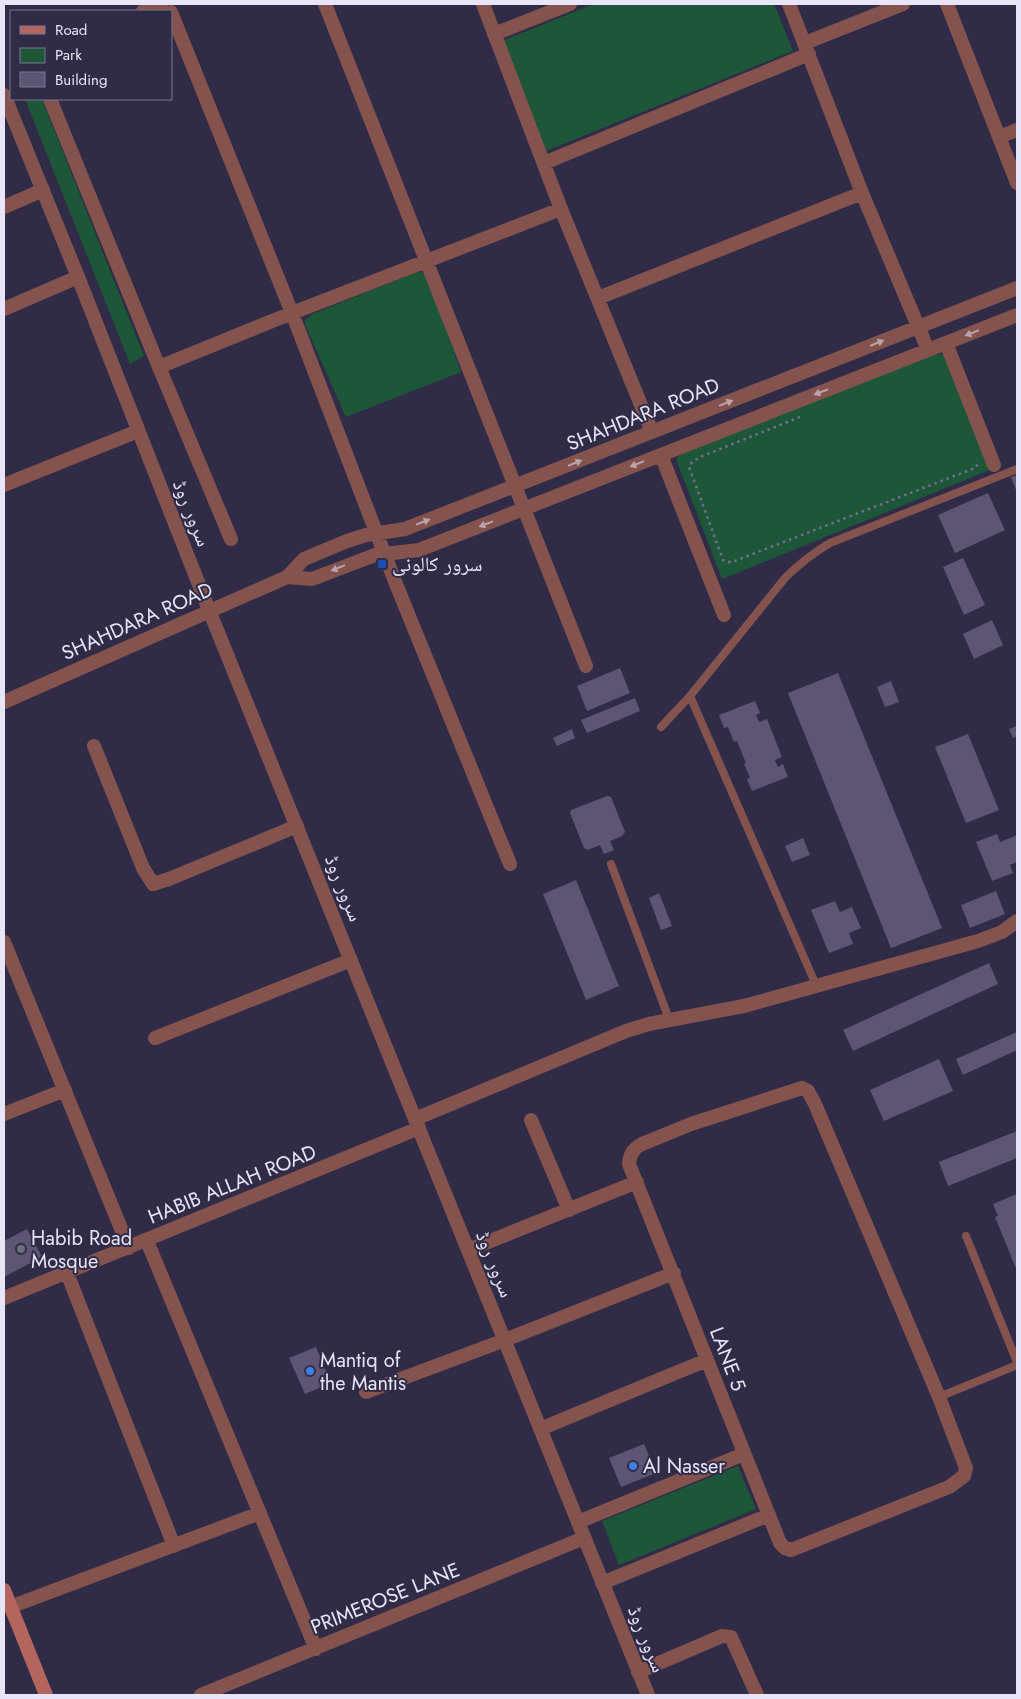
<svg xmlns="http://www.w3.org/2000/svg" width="1021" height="1699" font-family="Jost,'Noto Naskh Arabic',sans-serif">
<rect width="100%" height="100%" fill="#302c48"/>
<path fill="#1e563a" d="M594 4H774L793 51 546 151 502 41Z
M25 99H42L144 356 130 364Z
M417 272 425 273 428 277 461 372 346 417 305 325V320L312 314Z
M936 353 944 355 990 470 722 579 677 462V458L683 453Z
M738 1466 756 1509 619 1565 602 1521Z"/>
<path fill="#5d5573" d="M1017 475V493L1011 477Z
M988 493 1005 530 955 553 938 515Z
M963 558 985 605 964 615 943 567Z
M992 620 1003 645 974 659 963 634Z
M620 668 630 693 587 711 577 686Z
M838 673 942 928 891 948 788 693Z
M891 681 899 702 885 707 877 687Z
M635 698 640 711 587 733 581 720Z
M755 701 760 713 756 715 759 722 767 719 782 757 775 760 778 767 783 764 788 777 752 791 747 779 750 778 744 764 746 763 737 741 734 742 728 727 724 728 719 715Z
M1017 726V736L1013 738 1009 729Z
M572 729 575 738 557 746 553 738Z
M968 734 999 810 966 823 935 747Z
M607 796 611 797 625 832 622 836 610 841 614 850 604 854 600 845 588 850 584 848 570 813 571 810Z
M997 834 1000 842 1017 835V862L1010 865 1013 873 992 881 976 842Z
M803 838 810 855 792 862 785 846Z
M576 880 619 986 586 1000 543 894Z
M996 891 1005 914 970 928 961 905Z
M659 893 672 926 661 930 649 898Z
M835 901 840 912 852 907 861 928 849 933 853 944 829 953 811 910Z
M989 963 998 984 853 1051 843 1030Z
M1017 1032V1050L963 1075 956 1059Z
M939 1059 953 1091 884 1121 870 1090Z
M1017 1131V1158L948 1186 939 1162Z
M1017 1194V1271L995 1217 998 1216 993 1204Z
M27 1229 42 1257 4 1277V1241Z
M316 1347 331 1383 305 1394 289 1358Z
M644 1444 656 1473 621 1487 609 1458Z"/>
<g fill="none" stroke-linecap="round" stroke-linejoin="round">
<path stroke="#747089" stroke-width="2.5" stroke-dasharray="2.5 4" stroke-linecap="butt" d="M800 417 700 457 692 462 689 467 723 560 727 562H732L975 468 978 464"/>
<path stroke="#85534e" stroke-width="8" d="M690 696 816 985
M661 727 690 696 785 578C799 564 813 553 830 543L1017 469
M611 864 669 1019
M966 1236 1017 1362
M939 1397 1017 1365"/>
<path stroke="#85534e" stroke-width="14" d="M325 4 586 666
M483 4 561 209 652 432
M789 4 862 193 928 350
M947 4 1017 183
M143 11 161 4
M171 12 292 313 396 584 510 864
M494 34 570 4
M805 43 903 4
M50 99 159 367
M999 137 1017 130
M544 163 809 54
M4 207 43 190
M598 298 862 193
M4 309 78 277
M946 343 994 465
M661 455 724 615
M4 485 138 431
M231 539 159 367 292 313 561 209
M287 577 312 579 375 555 419 550 1017 315
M4 702 287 577 304 559 347 541 366 535 405 529 1017 288
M94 746 143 868 153 884 169 879 297 826
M4 942 129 1248
M155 1038 351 960
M802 1088 808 1091 815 1104 939 1397 966 1468 964 1476 949 1487 791 1550 785 1548 780 1543 629 1164C630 1154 633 1149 642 1144L691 1124Z
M4 1114 65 1090
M415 1119 626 1031 649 1024 744 1006 978 941 1002 932 1017 921
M531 1120 569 1210
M147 1241 316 1649
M468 1250 637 1182
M67 1273 174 1546
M4 1298 419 1128
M366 1392 505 1340 674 1273
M540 1429 707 1360
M578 1522 744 1454
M602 1583 769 1515
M10 1607 260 1513
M638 1672 722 1636 731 1637 757 1695
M201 1695 584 1538"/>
<path stroke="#85534e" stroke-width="14" d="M4 95 78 277 209 610 648 1695"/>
<path stroke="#b3655e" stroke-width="14" d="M4 1590 46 1695"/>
</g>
<defs><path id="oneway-solid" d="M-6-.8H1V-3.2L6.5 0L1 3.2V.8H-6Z" transform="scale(1.25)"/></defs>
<g fill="#bba3ab">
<use href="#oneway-solid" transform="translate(972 333) rotate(158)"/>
<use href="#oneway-solid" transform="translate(877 343) rotate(-22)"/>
<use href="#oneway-solid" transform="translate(821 392) rotate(159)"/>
<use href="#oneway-solid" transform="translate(726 403) rotate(-22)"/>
<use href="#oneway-solid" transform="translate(575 463) rotate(-22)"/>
<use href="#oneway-solid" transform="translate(637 464) rotate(158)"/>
<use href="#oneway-solid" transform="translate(423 522) rotate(-21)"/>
<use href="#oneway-solid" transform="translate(486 524) rotate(159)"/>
<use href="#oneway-solid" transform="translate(338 568) rotate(158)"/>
</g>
<rect fill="#1a4fb4" stroke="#302c48" stroke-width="2" x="377" y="559" width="10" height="10" rx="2.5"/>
<circle fill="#6b7280" stroke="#302c48" stroke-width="2" cx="21" cy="1249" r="5"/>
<g fill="#3f7fe0" stroke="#302c48" stroke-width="2">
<circle cx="310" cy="1371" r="5"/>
<circle cx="633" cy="1466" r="5"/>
</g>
<g text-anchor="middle" stroke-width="4" stroke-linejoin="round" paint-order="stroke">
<g font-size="20" fill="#e7e5f7" stroke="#302c48">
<text transform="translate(643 414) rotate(-22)" y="7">SHAHDARA ROAD</text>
<text transform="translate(192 513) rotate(68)" y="7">سرور روڈ</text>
<text transform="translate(137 621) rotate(-24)" y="7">SHAHDARA ROAD</text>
<text transform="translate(344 888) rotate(68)" y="7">سرور روڈ</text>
<text transform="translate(232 1184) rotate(-22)" y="7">HABIB ALLAH ROAD</text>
<text transform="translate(495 1264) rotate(68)" y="7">سرور روڈ</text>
<text transform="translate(728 1359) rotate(69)" y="7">LANE 5</text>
<text transform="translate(385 1598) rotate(-22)" y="7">PRIMEROSE LANE</text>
<text transform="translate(647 1639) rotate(68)" y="7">سرور روڈ</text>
</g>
<g font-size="20" fill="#e7e5f7" stroke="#302c48" text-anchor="start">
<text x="392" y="571">سرور کالونی</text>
<text x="31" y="1245">Habib Road<tspan x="31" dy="23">Mosque</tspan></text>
<text x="320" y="1367">Mantiq of<tspan x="320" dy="23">the Mantis</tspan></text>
<text x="643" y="1473">Al Nasser</text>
</g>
</g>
<rect width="1021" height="1699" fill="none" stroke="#e7e5f7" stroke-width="10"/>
<rect x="10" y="10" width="162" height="90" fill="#302c48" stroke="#79768e"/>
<rect x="20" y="26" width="25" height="8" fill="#b3655e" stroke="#79768e"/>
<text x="55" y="35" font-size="15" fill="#e7e5f7">Road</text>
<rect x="20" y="48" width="25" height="15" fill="#1e563a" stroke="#79768e"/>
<text x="55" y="60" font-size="15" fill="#e7e5f7">Park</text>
<rect x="20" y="72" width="25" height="15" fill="#5d5573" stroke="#79768e"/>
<text x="55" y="85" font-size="15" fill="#e7e5f7">Building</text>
</svg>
